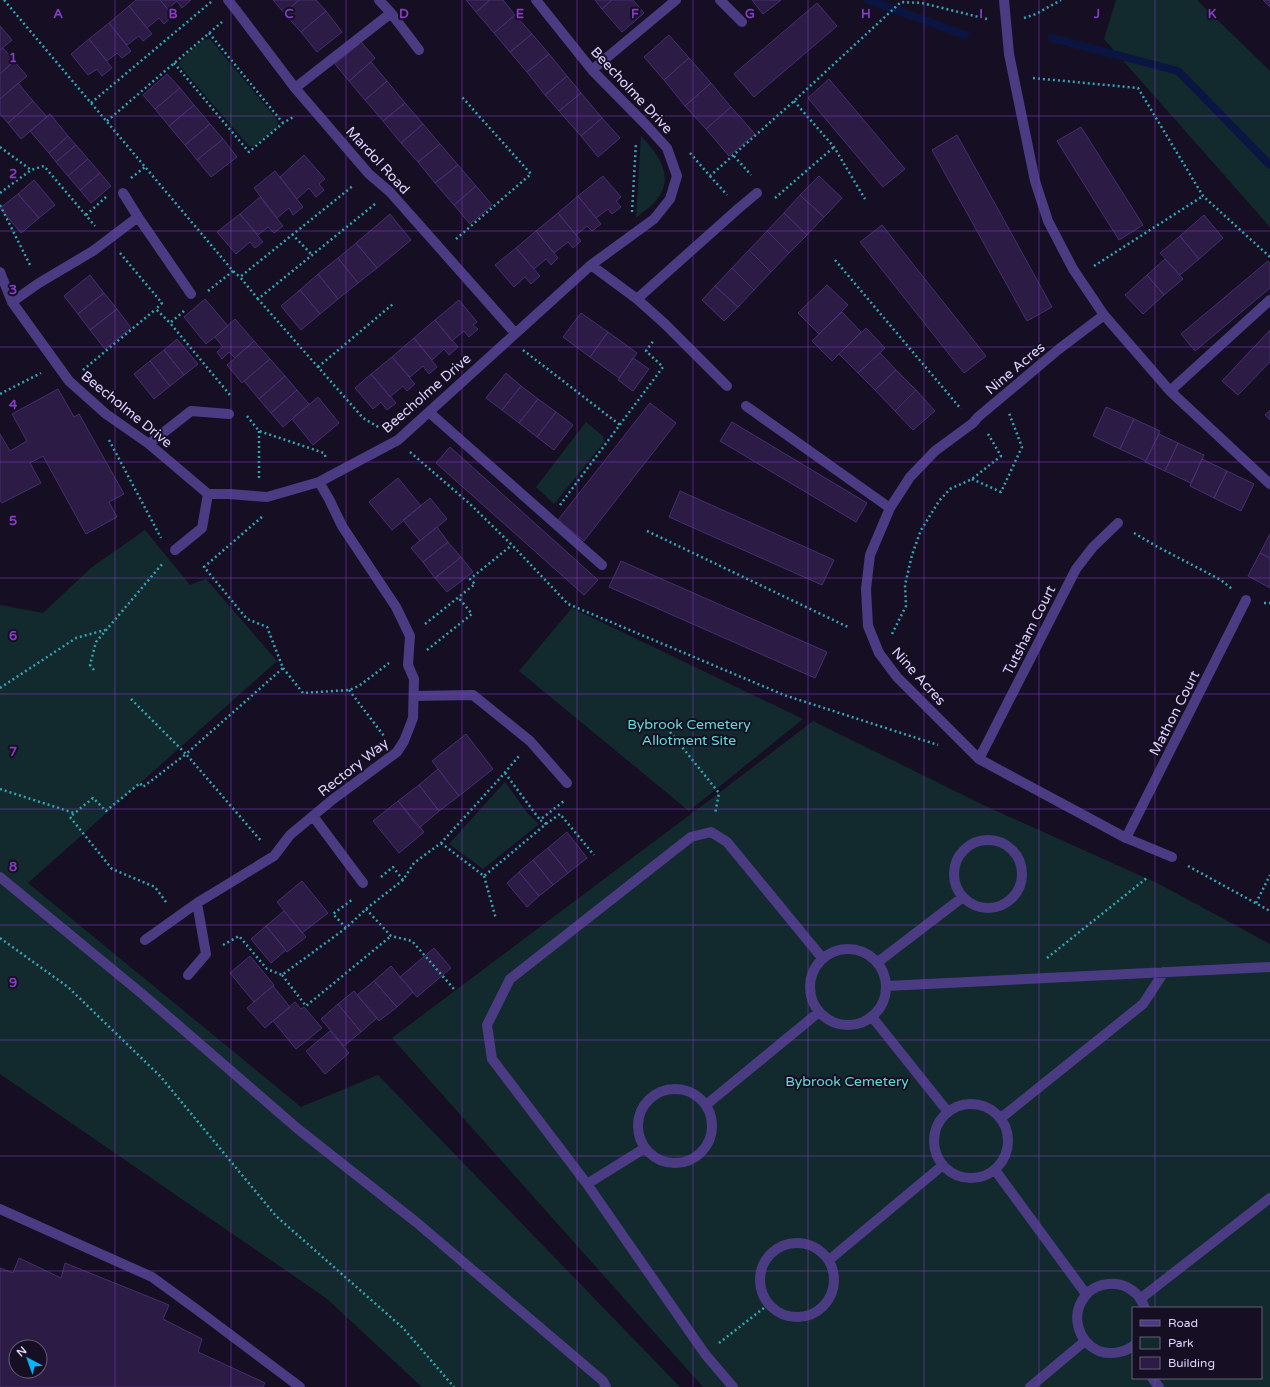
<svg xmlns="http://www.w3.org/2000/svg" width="1270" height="1387" font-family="'Varela Round',sans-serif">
<rect width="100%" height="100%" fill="#160f24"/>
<path fill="#122a2e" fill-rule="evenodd" d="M1116 0H1197L1270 71V227L1104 39Z
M210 39 278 121 277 128 253 147 248 145 179 65 180 61 203 40Z
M641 136C660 156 677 179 653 204 648 209 641 213 636 218Z
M586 422 603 436 604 442 554 504 536 487Z
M145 530 190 585 206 579 277 661 28 883 301 1107 378 1075 680 1387H422L326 1298 0 1074V605L43 613 92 567Z
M572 608 803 719 689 811 519 671Z
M813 721 981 804 1159 884 1270 944V1387H703L392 1038 719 793ZM1133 1308H1261V1378H1133Z
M505 782 528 814 539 824 483 869 449 844Z"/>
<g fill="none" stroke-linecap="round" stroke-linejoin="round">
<path stroke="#0b1541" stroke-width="8" d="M868 0 965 35
M1052 38 1178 71 1270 165"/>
</g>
<path fill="#2b1b45" stroke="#472e70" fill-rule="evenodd" d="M136 0H160L173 16 164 24 159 18 147 28 129 6Z
M160 0H191L182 8 177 1 168 9Z
M273 0H299L284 13Z
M299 0H316L326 11 301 32 284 13Z
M466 0H490L476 12Z
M490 0H503L515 15 494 33 476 12Z
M595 0H612L602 9Z
M612 0H633L644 13 622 32 602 9Z
M752 0H781L763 14Z
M1263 0H1270V7Z
M817 3 837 26 754 97 734 74Z
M129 6 152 34 143 41 139 36 127 45 109 23Z
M326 11 342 32 317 52 301 32Z
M515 15 532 34 510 52 494 33Z
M109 23 131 51 122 58 117 53 107 61 89 39Z
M0 26 12 40 0 50Z
M532 34 549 54 527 72 510 52Z
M669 35 689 58 664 80 644 57Z
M89 39 112 68 102 76 97 69 88 75 71 54Z
M361 42 375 58 349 81 335 64Z
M3 48 14 61 0 74V50Z
M549 54 567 76 545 95 527 72Z
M689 58 711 83 685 106 664 80Z
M14 61 27 76 0 99V74Z
M371 62 387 81 365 100 349 81Z
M167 74 180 88 155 109 143 95Z
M567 76 581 93 559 111 545 95Z
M829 79 905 169 883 187 808 98Z
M387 81 405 103 383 121 365 100Z
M18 83 33 101 8 123 0 114V99Z
M711 83 731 107 706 129 685 106Z
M180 88 194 105 169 126 155 109Z
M581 93 602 118 581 136 559 111Z
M33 101 47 117 21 139 8 123Z
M405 103 423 124 401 143 383 121Z
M194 105 210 124 185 145 169 126Z
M731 107 755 134 729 156 706 129Z
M50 114 68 136 49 153 30 131Z
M602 118 620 138 598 157 581 136Z
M210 124 223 139 197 160 185 145Z
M423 124 440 144 418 162 401 143Z
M1081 127 1143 225 1119 240 1057 141Z
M957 135 1052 307 1027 321 932 150Z
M68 136 76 145 56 162 49 153Z
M223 139 237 157 211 177 197 160Z
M440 144 458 165 435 183 418 162Z
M76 145 88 159 68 176 56 162Z
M304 155 325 179 319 184 324 190 316 197 309 188 297 199 280 177Z
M88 159 100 173 80 190 68 176Z
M458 165 476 186 454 205 435 183Z
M275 171 303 207 293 215 289 208 277 218 254 188Z
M100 173 111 186 91 203 80 190Z
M603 176 621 197 616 201 621 207 612 214 608 209 596 218 578 196Z
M819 176 842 198 824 217 800 195Z
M34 180 55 205 39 218 18 194Z
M476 186 492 205 470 224 454 205Z
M18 194 39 218 21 233 0 208Z
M800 195 824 217 807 235 784 213Z
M578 196 601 224 592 231 587 226 576 235 558 213Z
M260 197 283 226 274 233 268 227 258 235 240 214Z
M558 213 581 241 573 248 568 242 554 253 536 231Z
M784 213 807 235 789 253 767 231Z
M240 214 263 242 255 248 250 242 236 254 217 232Z
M390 214 411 240 377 268 356 243Z
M1204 215 1223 238 1199 259 1180 236Z
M882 225 986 356 964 373 860 242Z
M536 231 558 258 551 265 546 259 534 269 516 248Z
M767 231 789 253 771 272 749 250Z
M1180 236 1199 259 1180 275 1160 253Z
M356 243 377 268 358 283 338 258Z
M516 248 540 276 531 284 525 277 514 287 495 265Z
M749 250 771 272 754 290 732 268Z
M338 258 358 283 338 299 318 274Z
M1165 259 1183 279 1164 295 1147 275Z
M1268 261 1270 264V288L1195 351 1181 334Z
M732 268 754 290 738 307 715 286Z
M318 274 338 299 320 314 300 290Z
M90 275 104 293 78 314 64 296Z
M1147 275 1164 295 1143 314 1125 295Z
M827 285 848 305 819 334 798 313Z
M715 286 738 307 724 321 702 300Z
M300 290 320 314 301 330 281 306Z
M104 293 117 309 90 330 78 314Z
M205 299 228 326 206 344 184 317Z
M459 300 477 322 473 325 478 329 469 337 464 331 452 341 435 320Z
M117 309 131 328 105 349 90 330Z
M842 312 861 332 832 361 812 341Z
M581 313 608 332 590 357 563 337Z
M235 319 254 341 235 358 229 352 222 359 217 352 223 347 215 337Z
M435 320 458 347 449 355 444 349 432 360 414 338Z
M866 328 885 348 858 373 839 354Z
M1270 330V362L1238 395 1222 381Z
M608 332 637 353 619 378 590 357Z
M414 338 437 367 429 374 423 366 410 377 392 357Z
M177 339 198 364 184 375 164 350Z
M254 341 270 359 242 383 227 365Z
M164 350 184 375 170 386 150 361Z
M880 353 896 370 875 390 858 373Z
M392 357 415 384 407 391 403 386 390 397 371 374Z
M633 358 649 369 633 391 618 380Z
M270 359 285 376 259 399 244 381Z
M150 361 170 386 154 399 134 374Z
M896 370 916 390 895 411 875 390Z
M506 373 521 386 502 410 486 398Z
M371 374 396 403 387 410 381 402 373 409 355 388Z
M285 376 297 390 271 413 259 399Z
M521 386 538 399 519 423 502 410Z
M58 389 74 417 79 414 124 494 109 502 117 517 86 534 43 456 30 463 41 483 2 503 0 500V434L10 451 27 441 12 414Z
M297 390 309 404 283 427 271 413Z
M916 390 935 411 913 430 895 411Z
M318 397 339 423 313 445 292 419Z
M538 399 556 412 537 437 519 423Z
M650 403 676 423 584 541 558 520Z
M1106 407 1134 419 1120 449 1093 436Z
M1270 410V420L1265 415Z
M556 412 573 425 554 450 537 437Z
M1134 419 1160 431 1146 461 1120 449Z
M732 422 867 503 856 522 720 441Z
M1159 434 1178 443 1165 471 1145 462Z
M1178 443 1204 455 1191 483 1165 471Z
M450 447 598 580 584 595 436 463Z
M1202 459 1227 471 1214 498 1190 486Z
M1227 471 1254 484 1241 511 1214 498Z
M398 478 421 506 392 530 369 502Z
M680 491 834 560 822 585 669 517Z
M430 498 447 519 420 541 403 520Z
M437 527 448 542 423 562 411 548Z
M1270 534V558L1260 553Z
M448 542 461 557 435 578 423 562Z
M1260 553 1270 558V588L1248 576Z
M461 557 473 572 447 592 435 578Z
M621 561 827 652 815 678 609 587Z
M466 734 493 769 459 796 432 761Z
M438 769 459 796 439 811 419 785Z
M419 785 439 811 419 828 398 801Z
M398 801 424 832 399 853 373 821Z
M567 832 587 858 568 873 548 848Z
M548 848 568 873 553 885 533 860Z
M533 860 553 885 539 896 519 872Z
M519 872 539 896 527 907 507 883Z
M302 881 328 913 302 933 277 902Z
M284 911 306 937 287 952 266 926Z
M266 926 286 950 271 963 251 939Z
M434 948 451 968 417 997 400 977Z
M250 956 274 985 254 1002 230 973Z
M391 966 413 992 397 1007 374 981Z
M374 981 397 1007 379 1021 357 995Z
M273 986 290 1007 265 1028 247 1008Z
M354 991 377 1018 361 1032 338 1004Z
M295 1002 301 1009 304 1007 322 1028 296 1049 273 1021Z
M338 1004 361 1032 344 1046 321 1019Z
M330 1031 349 1053 325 1074 306 1051Z
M19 1258 61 1278 65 1263 169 1305 163 1319 202 1339 198 1352 265 1383 263 1387H0V1268L13 1273ZM16 1347H40V1371H16Z"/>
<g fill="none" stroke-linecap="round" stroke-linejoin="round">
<path stroke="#31a5b4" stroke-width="2.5" stroke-dasharray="2 3" stroke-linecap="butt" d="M4 0 233 271 240 277
M1024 18 1036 14 1061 0
M209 33 283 123
M174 63 249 152 283 123 295 116
M1033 78 1138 88 1203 196 1270 257
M794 101 834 147 865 199
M91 103 211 2
M107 121 222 22
M0 147 31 170
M690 153 710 176 794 101 901 2 922 3 987 19
M734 156 751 175
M710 176 727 195
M131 178 145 167
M0 193 31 170 44 166 95 226
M775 198 834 147
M375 204 258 299 363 418 380 428
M0 205 31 267
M632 212 636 143
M86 215 106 197
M292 234 312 255
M456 239 531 174 462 97
M120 253 162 303 156 309 170 323
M835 260 961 409
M1094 266 1203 196
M208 291 233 271
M258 299 240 277 354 185
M184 311 170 323 230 395
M523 350 620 425
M318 367 393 304
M83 370 156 309
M0 394 41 373
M247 416 259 431 324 453 326 458
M109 440 161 538
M410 452 470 504 512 545 568 604 784 695 938 745
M259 478V431
M972 479 1001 492 1022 447 1009 413
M560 505 663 367 646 351 654 340
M647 531 850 628
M1134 533 1156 546 1221 580 1232 589
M1264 603H1270
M425 624 475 584 470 579 512 545
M892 634 906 606 905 585 912 555 921 530 939 501 950 489 972 479 1001 456 988 434
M427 650 472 614 458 597
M283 668 303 693 349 690 359 686 389 663
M94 670 90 665 96 642 163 563
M0 688 76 638 105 630
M349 690 384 736
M131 699 186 754 283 668 267 627 247 619 204 567 263 516
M670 732 719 793 715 814
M505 773 540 820
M0 789 74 813
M546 824 560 814 594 855
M441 843 484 876 546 824 540 820 564 801
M1188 866 1270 911
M484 876 496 919
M381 877 393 867 403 880
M166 902 155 887 112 869 70 817 93 798 106 811 140 783 143 787 186 754 262 842
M1256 903 1270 875
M366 909 391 936 412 941 454 989
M346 928 333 914 353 899
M0 938 68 987 160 1076 276 1216 403 1328 454 1387
M223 945 239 936 267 969 282 975 346 928 366 909 403 880 414 863 441 843 501 777 519 756
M1047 958 1148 877
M282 975 306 1006 391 936
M719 1343 769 1304"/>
<path stroke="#4a3b82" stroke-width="10" d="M228 0 236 10 295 88 369 174 390 192 515 333
M720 0 742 22
M1004 0 1009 54 1035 181 1048 221 1073 269 1104 315 1170 391 1270 484
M391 13 419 50
M592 70 676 0
M295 88 391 13 379 0
M123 193 138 217 191 294
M591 265 637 299 665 324 727 386
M0 272 12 302 69 381 106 414 149 444 208 494H229L267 497 319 482 398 440 591 265 654 219 670 199 677 176 667 148 647 126 592 70 536 0
M637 299 739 208 757 193
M12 302 39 283 93 251 138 217
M1104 315 1059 349 978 417 973 423 935 451 910 477 890 508 870 555 866 589 868 626 879 653 897 677 979 759 1126 838 1172 857
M1170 391 1270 300
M746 406 890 508
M430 413 602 565
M149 444 191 411 229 414
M175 550 202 528 208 494
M414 696 473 695 530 741 567 783
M979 759 1076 569 1093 547 1118 523
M313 816 363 883
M1126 838 1246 600
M954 874a34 34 0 1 1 68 0a34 34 0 1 1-68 0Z
M0 877 141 993 298 1129 416 1222 603 1381 606 1387
M145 940 197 903 274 856 290 835 332 800 397 752 404 741 413 718 414 679 408 665 410 636 396 607 342 526 329 499 319 482
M810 987a38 38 0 1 1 76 0a38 38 0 1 1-76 0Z
M878 962 963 897
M188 975 206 954 197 903
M887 986 1270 967
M872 1017 948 1112
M638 1126a37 37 0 1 1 74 0a37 37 0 1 1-74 0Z
M934 1141a37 37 0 1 1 74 0a37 37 0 1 1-74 0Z
M706 1105 819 1012
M1001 1118 1143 1004 1164 972
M995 1170 1086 1294
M587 1184 645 1148
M0 1209 152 1277 196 1309 300 1387
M760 1280a37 37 0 1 1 74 0a37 37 0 1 1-74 0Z
M829 1260 943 1165
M1140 1299 1270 1198
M1133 1346C1124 1353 1109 1355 1099 1351 1077 1341 1070 1314 1086 1295 1097 1282 1119 1280 1133 1291 1139 1295 1142 1301 1145 1308
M1152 1378 1159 1387
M733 1387 705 1354 587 1184 492 1059 487 1025 510 979 691 837 711 832 727 842 823 959
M1030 1387 1085 1341"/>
</g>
<path fill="none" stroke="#853dc5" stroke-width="1" stroke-opacity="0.55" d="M115 0V1387M231 0V1387M346 0V1387M462 0V1387M577 0V1387M693 0V1387M808 0V1387M924 0V1387M1039 0V1387M1155 0V1308M0 116H1270M0 231H1270M0 347H1270M0 462H1270M0 578H1270M0 694H1270M0 809H1270M0 925H1270M0 1040H1270M0 1156H1270M0 1271H1270M1155 1378V1387"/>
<g text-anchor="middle" stroke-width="4" stroke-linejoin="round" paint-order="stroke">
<g font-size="14" fill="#dfd3fe" stroke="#160f24">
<text transform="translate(632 90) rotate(47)" y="5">Beecholme Drive</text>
<text transform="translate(378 160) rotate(47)" y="5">Mardol Road</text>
<text transform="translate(1015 368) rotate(-40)" y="5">Nine Acres</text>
<text transform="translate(426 393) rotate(-41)" y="5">Beecholme Drive</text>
<text transform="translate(127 409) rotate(39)" y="5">Beecholme Drive</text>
<text transform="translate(1029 630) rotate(-63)" y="5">Tutsham Court</text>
<text transform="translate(919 676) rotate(48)" y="5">Nine Acres</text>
<text transform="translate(1174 713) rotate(-63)" y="5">Mathon Court</text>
<text transform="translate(353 767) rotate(-38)" y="5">Rectory Way</text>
</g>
<g font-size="14" fill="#60ddd3" stroke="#160f24">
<text x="689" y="729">Bybrook Cemetery<tspan x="689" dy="16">Allotment Site</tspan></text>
<text x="847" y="1086">Bybrook Cemetery</text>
</g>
</g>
<g font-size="13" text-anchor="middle" font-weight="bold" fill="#853dc5" stroke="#160f24" stroke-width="4" stroke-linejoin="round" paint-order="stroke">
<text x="58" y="18">A</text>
<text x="173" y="18">B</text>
<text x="289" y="18">C</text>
<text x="404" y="18">D</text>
<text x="520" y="18">E</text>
<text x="635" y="18">F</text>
<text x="750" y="18">G</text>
<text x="866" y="18">H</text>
<text x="981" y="18">I</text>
<text x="1097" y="18">J</text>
<text x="1212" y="18">K</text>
<text x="13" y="62">1</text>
<text x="13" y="178">2</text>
<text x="13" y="294">3</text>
<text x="13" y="409">4</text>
<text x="13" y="525">5</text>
<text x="13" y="640">6</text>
<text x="13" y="756">7</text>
<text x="13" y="871">8</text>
<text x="13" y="987">9</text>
</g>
<rect x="1132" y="1307" width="130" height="72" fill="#160f24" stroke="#665d7b"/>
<rect x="1140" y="1320" width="20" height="6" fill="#4a3b82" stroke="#665d7b"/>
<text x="1168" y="1327" font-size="12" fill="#dfd3fe">Road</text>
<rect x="1140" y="1337" width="20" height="12" fill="#122a2e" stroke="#665d7b"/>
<text x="1168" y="1347" font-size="12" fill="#dfd3fe">Park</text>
<rect x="1140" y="1357" width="20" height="12" fill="#2b1b45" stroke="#665d7b"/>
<text x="1168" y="1367" font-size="12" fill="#dfd3fe">Building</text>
<g transform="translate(28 1359) rotate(319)"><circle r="19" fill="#160f24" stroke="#665d7b"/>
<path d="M0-3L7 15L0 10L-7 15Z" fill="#05b5f8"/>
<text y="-6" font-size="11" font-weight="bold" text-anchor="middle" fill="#dfd3fe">N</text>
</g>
</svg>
